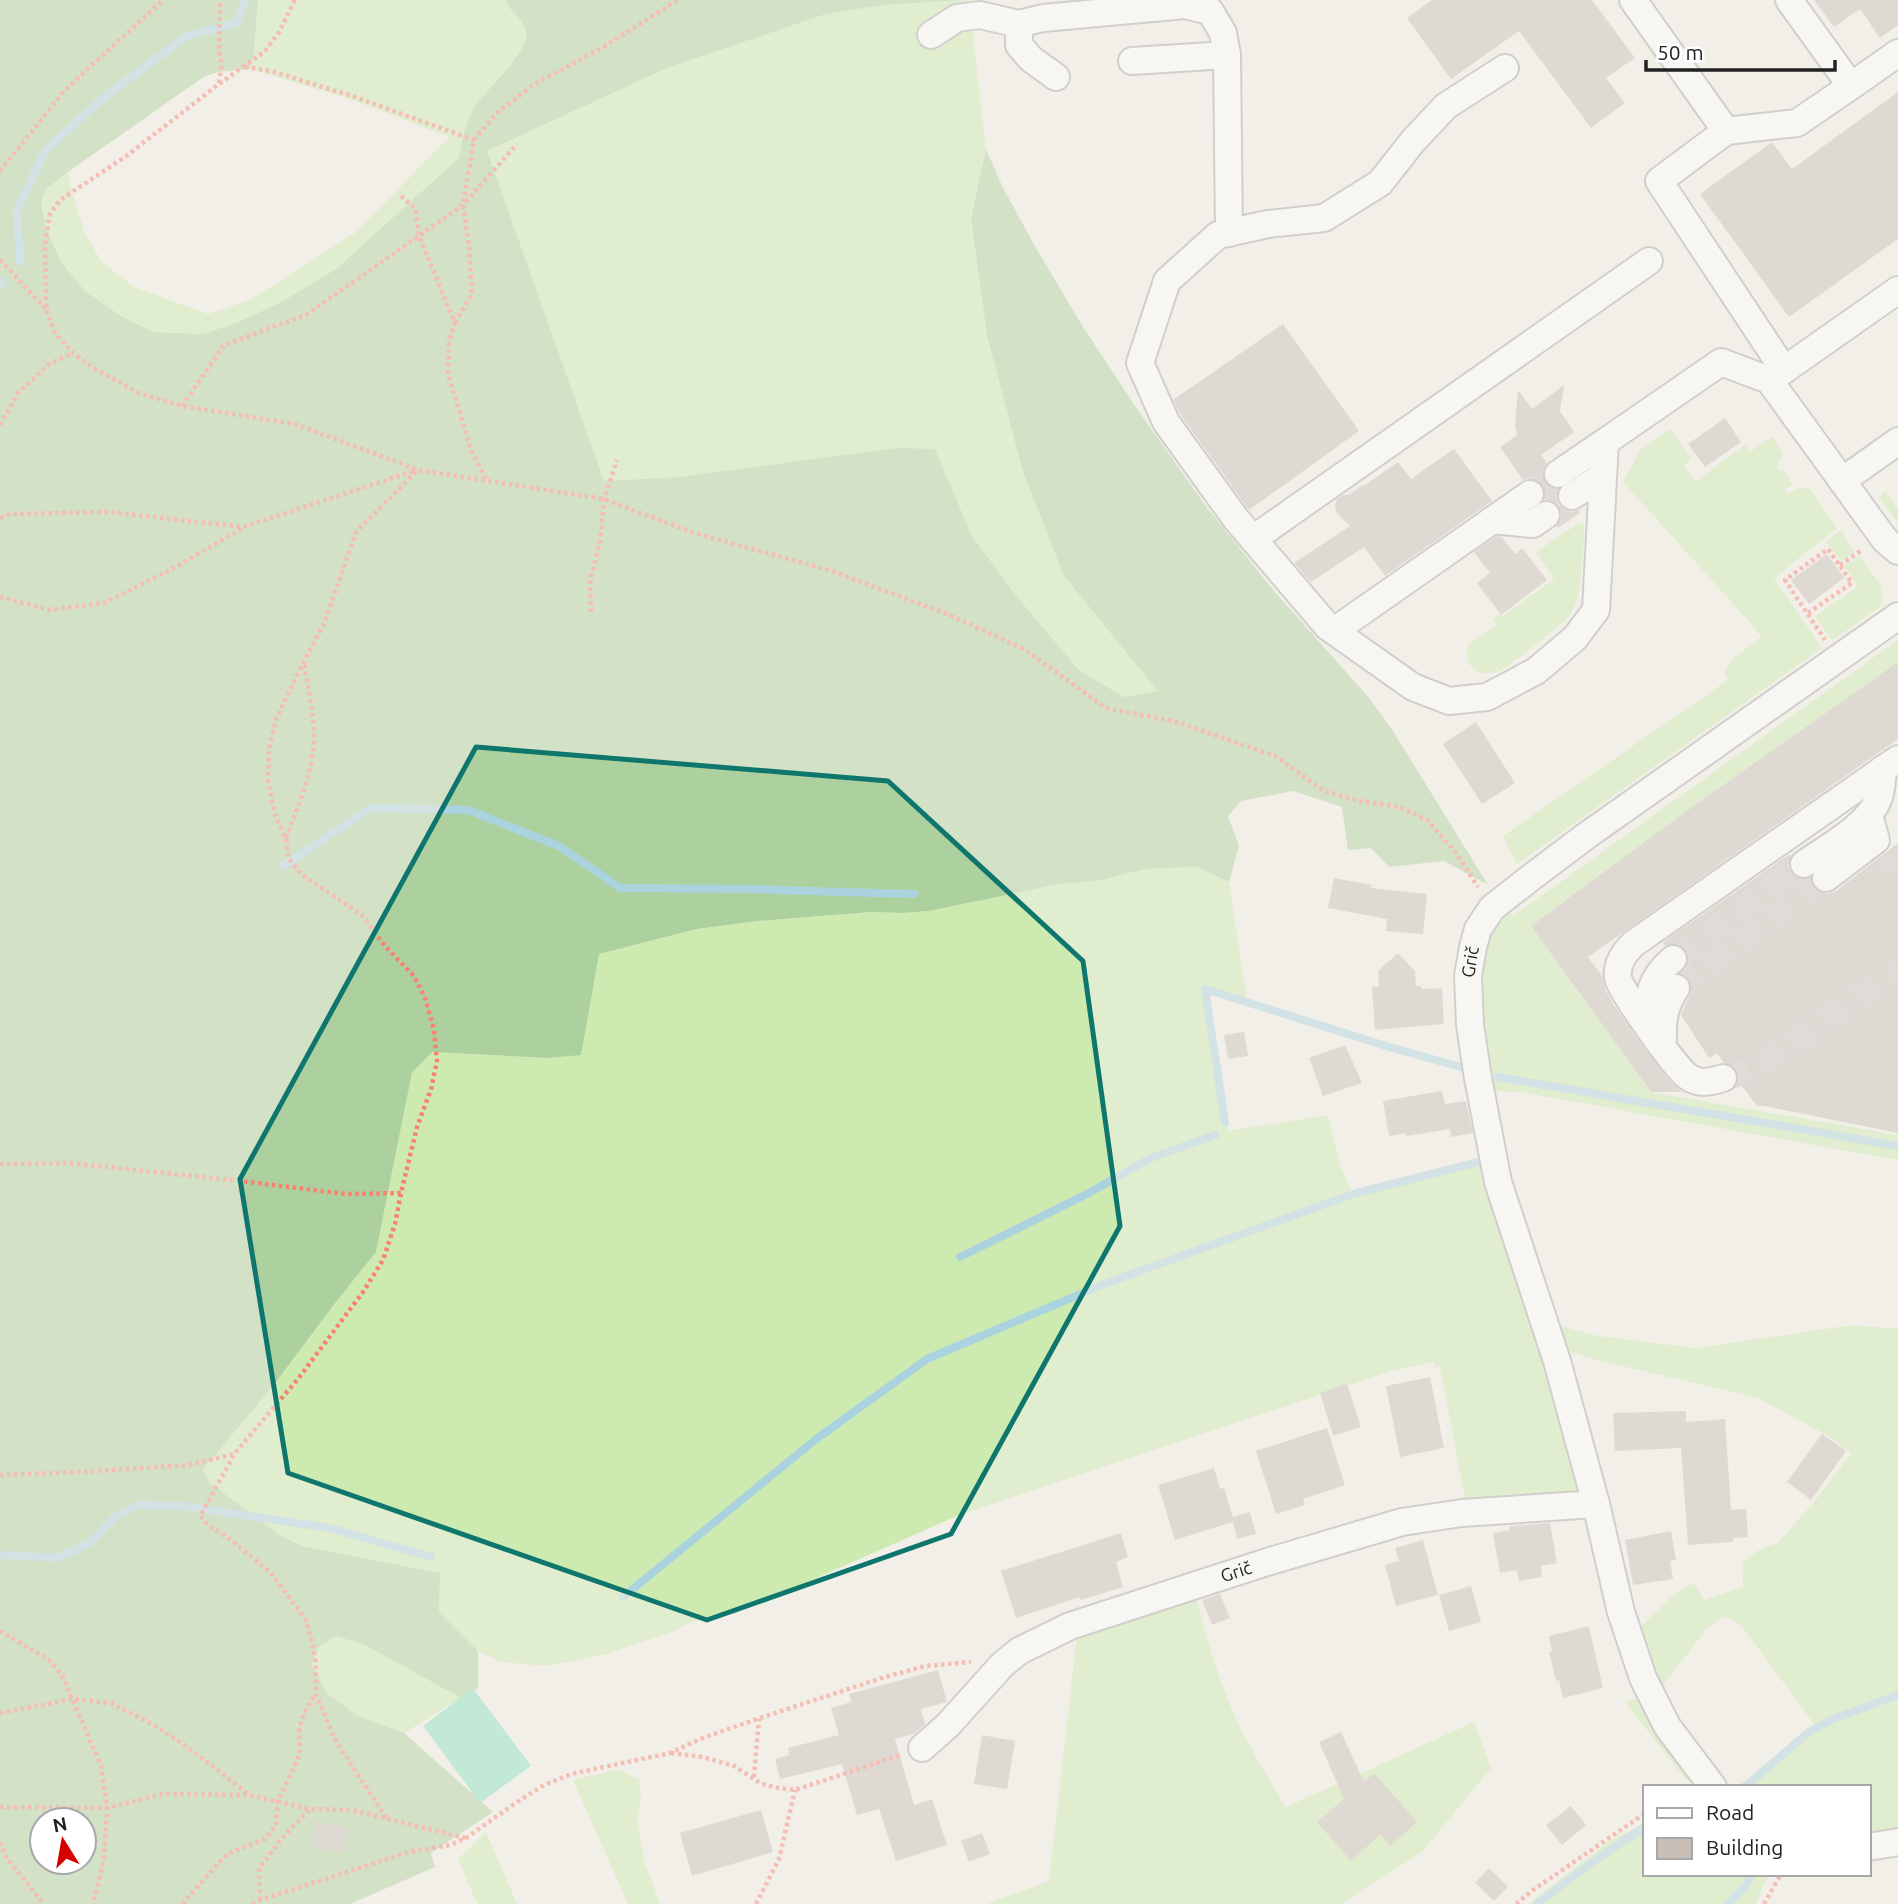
<svg xmlns="http://www.w3.org/2000/svg" width="1898" height="1904" font-family="Ubuntu,sans-serif">
<rect width="100%" height="100%" fill="#f2efe9"/>
<path fill="#cdebb0" d="M258 0H506C509 13 523 17 526 31 530 52 483 93 472 111 464 124 462 143 460 158L336 269 283 301 241 321 203 334 154 332 121 316 85 291 61 262 47 230 41 203 45 190 68 172 70 185 84 231 101 261 134 287 208 314 250 300 356 232 449 137 344 97 250 69 254 53Z
M969 0 986 149 971 218 987 336 1023 472 1064 576 1159 691 1124 697 1079 670 1018 598 972 536 935 449 680 477 604 481 486 151 667 68 826 14 884 5Z
M1670 429 1692 459 1684 465 1695 482 1745 445 1750 452 1773 436 1783 455 1779 460 1777 467 1779 470H1783L1793 485 1786 489V492L1789 493 1801 487 1811 490 1837 528 1774 578 1822 648 1517 864 1503 836 1728 680 1724 672 1734 658 1762 636 1623 482 1641 449Z
M1885 491 1898 510V523L1879 498Z
M1579 523 1584 524C1584 544 1582 598 1571 614 1563 624 1511 665 1499 671 1491 674 1480 675 1474 669 1466 662 1466 653 1469 644L1496 625 1493 619 1500 614 1502 617 1554 579 1536 552Z
M1841 530 1855 552 1841 561 1826 541Z
M1859 556 1880 584 1883 601 1878 608 1832 641 1815 616 1858 586 1844 566Z
M1898 640V662L1685 812 1531 926 1651 1092 1898 1135V1160L1520 1092 1488 1091 1476 970 1493 923 1507 910 1512 916 1541 896Z
M1197 867 1229 882 1247 1000 1209 994 1228 1131 1328 1115 1341 1167 1353 1194 1453 1170 1488 1164 1580 1490 1576 1496 1466 1505 1440 1367H1435L1434 1362 1395 1370 957 1516 735 1614 729 1612 714 1618 694 1621 670 1633 606 1654 548 1666 500 1662 478 1651 439 1612 440 1573 302 1546 278 1534 209 1482 203 1469 270 1390 336 1302 376 1252 412 1073 432 1052 548 1058 599 954 697 929 758 921 871 912 903 913 929 911 1060 884 1097 881 1146 869Z
M1553 1324 1598 1336 1696 1348 1852 1325 1898 1329V1837L1868 1841V1787H1737L1814 1724 1741 1625 1722 1616 1705 1631 1657 1693 1638 1629 1678 1591 1694 1583 1704 1600 1743 1587 1742 1562 1762 1548 1778 1543 1813 1503 1852 1453 1824 1434 1758 1398 1597 1360 1562 1349Z
M1195 1595C1207 1639 1220 1686 1240 1727 1254 1755 1271 1781 1286 1807L1474 1722 1491 1768 1422 1852 1341 1904H987L1049 1881 1077 1635Z
M336 1636 367 1646 461 1698 404 1733 358 1716 328 1694 311 1664 319 1647Z
M1640 1698 1695 1774 1687 1781 1625 1702Z
M619 1769 639 1780 641 1800 637 1819 645 1863 660 1904H628L573 1780Z
M1644 1823V1874H1769L1756 1904H1528L1608 1842Z
M486 1832 517 1904H477L458 1859Z"/>
<path fill="#add19e" fill-rule="evenodd" d="M0 0H258L254 53 250 69 219 72 205 76 68 172 45 190 41 203 47 230 61 262 85 291 121 316 154 332 203 334 241 321 283 301 336 269 459 158C462 143 464 124 472 111 483 92 530 53 526 31 523 17 509 13 506 0H964L884 5 826 14 667 68 487 151 604 481 680 477 897 448 935 449 972 536 1018 598 1079 670 1124 697 1158 691 1064 576 1023 472 987 336 971 218 986 149 1003 188 1036 248 1083 327 1135 406 1205 505 1274 591 1369 698 1393 731 1488 885 1444 861 1389 867 1371 848 1348 850 1342 807 1293 791 1241 801 1228 816 1239 846 1229 882 1197 867 1146 869 1097 881 1060 884 929 911 903 913 871 912 758 921 697 929 599 954 581 1055 548 1058 432 1052 412 1073 376 1252 336 1302 270 1390 203 1469 209 1482 278 1534 302 1546 440 1573 439 1612 478 1651V1688L461 1698 367 1646 336 1636 319 1647 311 1664 328 1694 358 1716 404 1733 493 1812 431 1853 435 1867 350 1904H0ZM42 1820H84V1862H42Z"/>
<path fill="#88e0be" d="M473 1688 531 1766 480 1803 423 1726Z"/>
<g fill="none" stroke-linecap="round" stroke-linejoin="round">
<path stroke="#aad3df" stroke-width="8" d="M20 262 17 209 45 151 104 97 187 36 237 23 245 0
M0 286 3 282
M283 866 371 808 468 810 559 846 620 888 749 889 914 894
M1498 1077 1898 1146
M1225 1122 1205 989 1386 1046 1464 1068
M960 1257 1087 1194 1151 1158 1215 1135
M0 1555 57 1558 90 1543 116 1516 139 1505 182 1506 330 1528 431 1557
M623 1597 815 1440 927 1359 1104 1284 1353 1194 1482 1161
M1745 1787 1809 1732 1833 1719 1898 1695
M1537 1904C1572 1877 1606 1851 1644 1828
M1728 1904 1746 1885 1752 1874"/>
</g>
<path fill="#c7bfb8" d="M1432 0H1592L1635 58 1606 78 1625 103 1591 128 1519 31 1451 79 1407 18Z
M1814 0H1898V25L1880 38 1860 9 1834 27Z
M1898 92V239L1789 317 1700 194 1772 142 1792 169Z
M1283 324 1359 431 1249 510 1180 414 1173 400Z
M1564 385 1560 411 1574 432 1541 455 1547 463 1544 468 1542 476 1545 483 1551 488 1558 490 1556 497 1559 505 1565 510 1572 512 1579 510 1580 513 1558 528 1557 526 1560 521 1562 514 1558 506 1552 501 1545 499 1546 492 1543 486 1537 480 1529 478 1523 480 1500 447 1517 435 1515 424 1518 390 1532 409Z
M1725 418 1741 442 1705 467 1688 444Z
M1454 449 1492 501 1385 576 1364 547 1311 582 1294 563 1350 526 1336 512 1335 505 1337 499 1343 495H1349L1359 487 1365 485 1398 462 1411 479Z
M1497 536 1502 537 1515 554 1522 548 1547 580 1501 615 1477 583 1490 573 1474 552Z
M1827 554 1844 578 1809 604 1791 580Z
M1898 662V739L1588 957 1602 976 1606 991 1614 1005 1636 1037 1669 1080 1682 1092H1651L1531 926 1685 812Z
M1476 722 1515 783 1482 804 1443 744Z
M1898 843V1133L1764 1106H1757L1738 1081V1074L1734 1067 1724 1063 1717 1053 1709 1058 1681 1015 1692 989 1689 980 1681 973 1688 964V955L1684 948 1678 944H1670L1665 946 1663 942 1790 854 1791 855 1788 866 1791 873 1798 878 1804 880 1811 878 1814 888 1821 893 1827 894 1836 891Z
M1334 878 1372 885 1371 888 1427 894 1423 934 1386 931 1387 919 1328 908Z
M1398 953 1415 971 1416 986H1421L1422 989 1442 988 1444 1024 1375 1030 1372 987 1379 986 1378 971Z
M1244 1032 1248 1056 1228 1059 1224 1035Z
M1345 1045 1362 1083 1323 1096 1309 1058Z
M1442 1091 1445 1104 1466 1101 1473 1133 1451 1137 1450 1129 1406 1136V1133L1389 1136 1383 1101Z
M1430 1377 1444 1448 1400 1457 1386 1386Z
M1347 1384 1361 1427 1333 1436 1320 1393Z
M1686 1411V1422L1725 1419 1731 1510 1746 1509 1748 1537 1733 1538V1542L1688 1545 1681 1448 1615 1451 1613 1413Z
M1327 1428 1345 1485 1303 1499 1305 1505 1276 1514 1256 1451Z
M1822 1434 1846 1451 1811 1500 1787 1482Z
M1214 1468 1220 1489 1224 1488 1233 1517 1250 1512 1256 1534 1237 1539 1233 1522 1175 1540 1158 1485Z
M1550 1523 1557 1563 1541 1566 1542 1577 1519 1581 1517 1570 1500 1573 1493 1533 1510 1530 1509 1526Z
M1671 1531 1676 1560 1670 1561 1673 1579 1633 1585 1625 1540Z
M1121 1533 1128 1557 1116 1562 1123 1587 1081 1600 1080 1597 1016 1618 1001 1571Z
M1423 1540 1438 1595 1396 1606 1385 1565 1399 1561 1395 1548Z
M1471 1586 1481 1622 1449 1631 1439 1595Z
M1220 1594 1230 1618 1212 1625 1202 1600Z
M1589 1626 1603 1688 1563 1698 1559 1680 1556 1681 1549 1652 1552 1651 1549 1636Z
M938 1670 947 1702 921 1709 925 1724 914 1734 895 1739 914 1805 932 1799 947 1845 896 1861 879 1809 857 1815 842 1764 780 1779 775 1759 789 1755 788 1748 839 1735 831 1708 851 1702 849 1694Z
M1341 1732 1364 1782 1374 1773 1417 1822 1390 1846 1381 1834 1351 1861 1317 1822 1344 1799 1319 1742Z
M982 1735 1015 1741 1007 1789 974 1784Z
M1571 1806 1586 1825 1562 1845 1546 1825Z
M761 1810 773 1852 692 1876 680 1833Z
M316 1823 348 1828 344 1852 312 1847Z
M982 1833 990 1854 969 1862 961 1841Z
M1489 1868 1508 1887 1494 1901 1475 1883Z"/>
<g fill="none" stroke-linecap="round" stroke-linejoin="round">
<path stroke="#c8c6c1" stroke-width="26" stroke-dasharray="26 13" stroke-linecap="butt" d="M1530 494 1558 474
M1888 856 1898 869
M1673 959 1804 864
M1676 988 1826 878
M1723 1078 1753 1070 1898 970"/>
<g stroke="#a9a9a9" stroke-width="30">
<g id="minor">
<path d="M1633 0 1726 131"/>
<path d="M1019 24V45L1031 59 1056 77"/>
<path d="M931 35 957 18 980 15 1019 24 1043 18 1185 5 1210 11 1223 33 1227 55"/>
<path d="M1132 61 1227 55 1229 233"/>
<path d="M1505 68 1446 106 1413 141 1380 183 1324 218 1268 224 1218 235 1167 281 1140 363 1166 422 1236 519 1328 627 1413 687 1449 701 1487 697 1536 671 1575 638 1596 610 1605 442 1721 362 1769 380 1885 540 1898 551"/>
<path d="M1851 86 1898 53"/>
<path d="M1784 370 1898 290"/>
<path d="M1769 380 1784 370 1659 181 1726 131 1797 123 1851 86 1789 0"/>
<path d="M1558 474 1605 442"/>
<path d="M1842 481 1898 441"/>
<path d="M1572 496 1603 476"/>
<path d="M1492 520 1533 524 1546 515"/>
<path d="M1253 539 1649 261"/>
<path d="M1334 631 1530 494"/>
<path d="M1804 864C1828 847 1870 825 1879 797 1882 789 1882 778 1883 769"/>
<path d="M1826 878 1876 840 1869 815"/>
<path d="M1648 1025C1648 996 1649 979 1673 959"/>
<path d="M1663 1039C1662 1019 1665 1005 1676 988"/>
<path d="M1723 1078C1710 1082 1698 1085 1687 1076 1676 1068 1619 989 1618 978 1616 964 1624 953 1633 944L1898 759"/>
<path id="s1" d="M922 1748 948 1725 1002 1665 1019 1651 1070 1626 1267 1562 1402 1522 1462 1513 1596 1504"/>
<path id="s2" d="M1713 1787 1667 1726 1643 1678 1621 1612 1596 1504 1557 1361 1498 1182 1478 1078 1470 1025 1468 976 1473 947 1478 929 1492 908 1529 879 1586 836 1898 616"/>
<path d="M1868 1847 1898 1842"/>
</g>
</g>
<path stroke="#fa8072" stroke-width="4.5" stroke-dasharray="3.5 3.5" stroke-linecap="butt" d="M295 0 278 34 265 51 219 84 125 157 60 200 50 214 45 244 46 309 55 333 73 353 92 367 139 393 182 406 295 424 418 470 604 499 691 532 832 571 952 616 1024 649 1106 708 1176 722 1275 756 1324 791 1360 801 1399 807 1427 820 1456 853 1478 887
M245 67 271 71 352 96 474 140
M219 83 222 65 219 52 220 0
M0 171 65 90 163 0
M401 196 415 208 419 236 455 323 449 341 448 375 472 452 486 479
M0 260 46 309
M455 323 472 294 469 247 463 205 474 140 499 111 535 84 605 46 678 0
M182 406 224 345 306 315 463 205 517 144
M0 425 18 393 49 364 73 353
M0 518 10 514 109 512 243 527 417 470
M1840 565 1862 550
M0 597 50 610 104 603 174 568 243 528
M591 612 590 581 600 542 604 499 617 460
M1808 613 1852 583 1828 549 1785 580 1825 640
M286 838C298 806 313 774 314 739 314 714 308 688 304 663
M0 1164 69 1163 241 1181 346 1194 401 1193
M0 1475 79 1472 189 1465 234 1454
M0 1631 49 1660 62 1675 101 1766 107 1808 104 1859 93 1904
M0 1713 73 1699 111 1703 154 1725 186 1746 248 1794
M671 1753 703 1757 734 1766 762 1784 778 1788 795 1790 901 1755
M754 1777 759 1719
M0 1807 107 1808 162 1794 249 1795 310 1809 352 1810 465 1838
M386 1818 334 1738 316 1694V1668L314 1650 306 1620 270 1572 231 1540 208 1525 200 1516 235 1453 298 1379 363 1292 383 1260 395 1224 401 1193 417 1127 431 1089 437 1061 434 1030 425 998 414 976 385 946 361 914 302 875 291 861 288 857 286 839 275 814 268 780 269 749 276 719 304 661 324 624 356 532 418 470
M0 1842 6 1857 44 1904
M260 1900 259 1869 281 1839 310 1809
M182 1904 227 1854 265 1839 276 1825 278 1801 300 1754 299 1728 306 1709 316 1694
M252 1904 260 1900 409 1852 450 1845 466 1838 517 1802 544 1785 571 1774 670 1753 700 1739 760 1718 885 1677 926 1666 971 1662
M756 1904 779 1859 795 1790
M1516 1904 1533 1890 1644 1814
M1764 1904 1781 1874"/>
<use href="#minor" stroke="#fff" stroke-width="26"/>
</g>
<path d="M0 0H1898V1904H0ZM476 747 888 781 1083 961 1120 1226 951 1534 707 1620 288 1473 240 1179Z" fill="#f2efe9" fill-opacity=".55" fill-rule="evenodd"/>
<path fill="none" stroke="#0f766e" stroke-width="5" stroke-linejoin="round" d="M476 747 888 781 1083 961 1120 1226 951 1534 707 1620 288 1473 240 1179Z"/>
<g text-anchor="middle" stroke-width="5" stroke-linejoin="round" paint-order="stroke">
<g font-size="18" fill="#222" stroke="#fff">
<text dy="6" stroke="none"><textPath href="#s2" startOffset="870">Grič</textPath></text>
<text dy="6" stroke="none"><textPath href="#s1" startOffset="369">Grič</textPath></text>
</g>
</g>
<rect x="1643" y="1785" width="228" height="91" fill="#ffffff" stroke="#a7a7a7" stroke-width="2"/>
<rect x="1657" y="1808" width="35" height="10" fill="#ffffff" stroke="#a7a7a7" stroke-width="2"/>
<text x="1706" y="1820" font-size="21" fill="#222222">Road</text>
<rect x="1657" y="1838" width="35" height="21" fill="#c7bfb8" stroke="#a7a7a7" stroke-width="2"/>
<text x="1706" y="1855" font-size="21" fill="#222222">Building</text>
<g transform="translate(63 1841) rotate(349)"><circle r="33" fill="#ffffff" stroke="#a7a7a7" stroke-width="2"/>
<path d="M0-5L12 26L0 18L-12 26Z" fill="#d40000"/>
<text y="-10" font-size="19" font-weight="bold" text-anchor="middle" fill="#222222">N</text>
</g>
<path d="M1646 60v10h189v-10" fill="none" stroke="#222222" stroke-width="3.5"/>
<text x="1657" y="60" font-size="21" fill="#222222" stroke="#ffffff" stroke-width="5" paint-order="stroke">50 m</text>
</svg>
